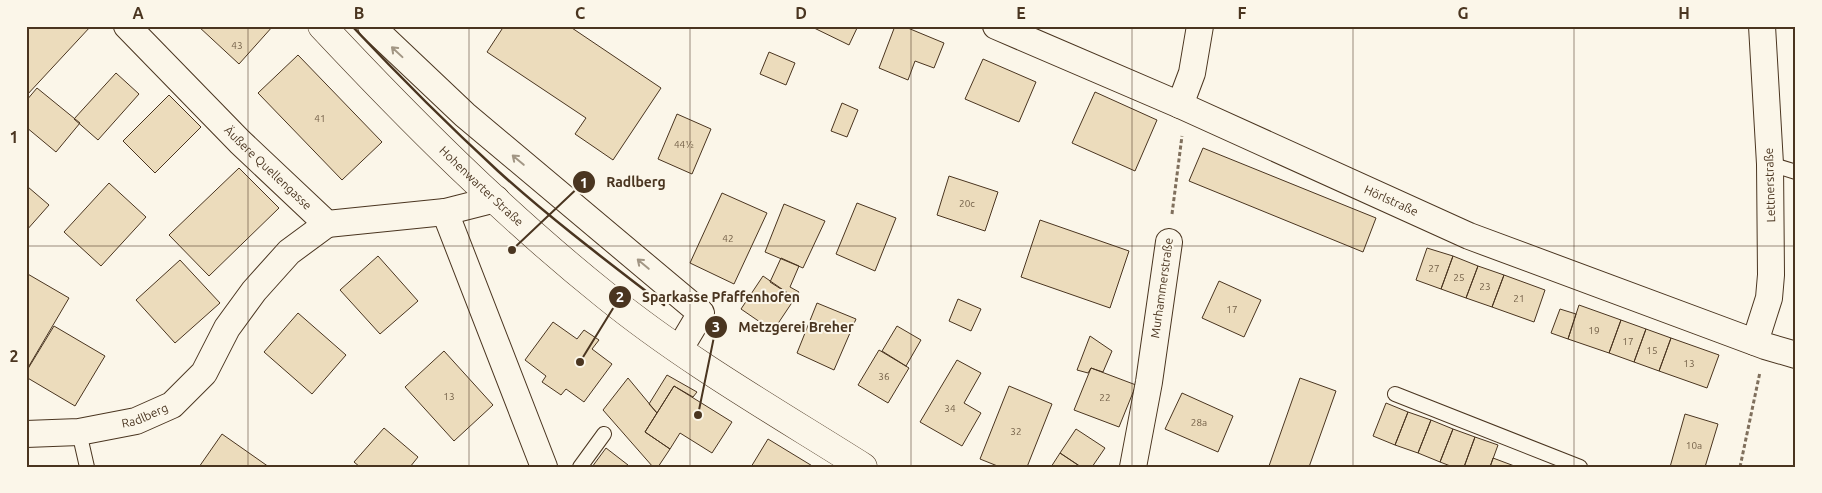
<svg xmlns="http://www.w3.org/2000/svg" width="1822" height="493" font-family="Ubuntu,sans-serif">
<rect width="100%" height="100%" fill="#fbf6e9"/>
<path fill="#ecdcbc" stroke="#4a3520" d="M30 26H91L26 96V31Z
M198 26H273L239 64Z
M504 26H569L661 88 613 160 575 134 586 118 487 52Z
M810 26H858L849 45Z
M895 26H903L944 43 934 68 915 61 908 80 879 68Z
M769 52 795 63 786 85 760 74Z
M298 55 382 142 342 180 258 93Z
M983 59 1036 82 1019 122 965 99Z
M116 73 139 94 98 140 74 119Z
M37 88 80 123 56 152 26 127V101Z
M1095 92 1157 120 1135 171 1072 143Z
M169 95 201 127 155 173 123 141Z
M842 103 858 110 847 137 831 131Z
M677 114 711 129 692 174 658 159Z
M1203 148 1376 218 1363 252 1189 181Z
M239 168 279 208 209 276 169 235Z
M949 176 998 192 985 231 937 215Z
M109 183 146 217 101 266 64 232Z
M28 187 49 205 26 231V189Z
M722 193 767 213 734 284 690 263Z
M857 203 896 218 875 271 836 254Z
M784 204 825 221 803 268 765 252Z
M1040 220 1129 251 1110 308 1021 277Z
M1427 248 1453 256 1441 289 1416 280Z
M378 256 418 301 380 334 340 290Z
M1453 256 1478 266 1466 298 1441 289Z
M781 258 799 266 790 287 799 292 795 298 770 282Z
M180 260 220 303 175 343 136 300Z
M1478 266 1504 275 1492 307 1466 298Z
M26 273 69 298 26 371Z
M1504 275 1545 290 1534 322 1492 307Z
M763 276 795 298 773 331 741 309Z
M1219 281 1261 300 1244 337 1202 318Z
M958 299 981 309 971 331 949 321Z
M817 303 856 319 834 370 797 353Z
M1579 305 1621 320 1609 353 1568 339Z
M1560 309 1576 314 1568 339 1551 333Z
M298 313 346 355 312 394 264 352Z
M1621 320 1646 329 1634 362 1609 353Z
M553 322 577 339 584 330 599 340 592 349 612 364 584 402 566 389 561 395 542 382 546 376 525 360Z
M54 326 105 356 75 406 26 377V372Z
M897 326 921 340 906 366 882 351Z
M1646 329 1671 338 1659 371 1634 362Z
M1090 336 1112 351 1103 372 1091 368 1088 373 1077 370Z
M1671 338 1719 355 1707 388 1659 371Z
M879 350 909 368 888 403 858 385Z
M444 351 493 405 454 441 405 387Z
M957 360 981 373 964 403 981 413 962 446 920 422Z
M1091 368 1136 385 1119 427 1074 410Z
M667 375 697 392 693 397 674 386 657 413 649 404Z
M628 378 657 413 645 432 670 449 658 467H653L603 410Z
M1300 378 1336 391 1309 467H1270L1269 466Z
M674 386 732 422 712 453 680 433 670 449 645 432Z
M1009 386 1052 404 1027 467H1000L980 459Z
M1182 393 1233 416 1218 452 1165 429Z
M1386 403 1408 412 1395 445 1373 436Z
M1408 412 1431 420 1418 453 1395 445Z
M1685 414 1718 424 1705 467H1670Z
M1431 420 1453 429 1440 462 1418 453Z
M384 428 418 457 410 467H360L354 462Z
M1076 429 1105 448 1092 467H1081L1060 453Z
M1453 429 1475 437 1464 467H1453L1440 462Z
M222 434 269 467H199Z
M1475 437 1498 445 1490 467H1464Z
M768 439 814 467H751Z
M606 448 628 465 626 467H592Z
M1060 453 1081 467H1051Z
M1493 458 1517 467H1490Z"/>
<g fill="none" stroke-linecap="round" stroke-linejoin="round">
<g stroke="#4a3520" stroke-width="16">
<path id="lane" d="M1770 164 1796 172
M1395 394 1580 467
M79 432 87 467
M580 467 604 434"/>
</g>
<g stroke="#4a3520" stroke-width="28">
<g id="street">
<path id="s1" d="M127 26 240 142 327 224 445 212 496 199"/>
<path d="M371 26 465 115 701 313 679 350"/>
<path id="s2" d="M996 26 1180 105 1469 236 1765 346 1796 355"/>
<path d="M1180 105 1192 73 1200 26"/>
<path d="M445 212 544 467"/>
<path d="M1755 342 1769 298 1771 275 1770 164 1762 26"/>
<path id="s3" d="M26 434 79 432 136 421 172 405 204 373 227 328 254 291 289 252 327 224"/>
<path d="M1133 467 1149 382 1169 242"/>
</g>
</g>
<g stroke="#4a3520" stroke-width="29">
<g id="secondary">
<path id="s4" d="M322 26C411 121 504 214 605 295 685 360 776 412 863 467"/>
</g>
</g>
<path stroke="#7f6f5c" stroke-width="3" stroke-dasharray="4 2.5" stroke-linecap="butt" d="M1172 214 1182 136
M1740 467 1760 372"/>
<use href="#lane" stroke="#fbf6e9" stroke-width="14"/>
<use href="#street" stroke="#fbf6e9" stroke-width="26"/>
<use href="#secondary" stroke="#fbf6e9" stroke-width="28"/>
<path stroke="#4a3520" stroke-width="2.5" d="M352 26C399 76 448 125 498 171 551 219 608 262 664 305"/>
</g>
<defs><path id="oneway-shaft" d="M-6 0H5M1.5-3L5.5 0L1.5 3" fill="none" stroke-width="1.6" stroke-linecap="round" stroke-linejoin="round" transform="scale(1.25)"/></defs>
<g stroke="#a29684">
<use href="#oneway-shaft" transform="translate(397 52) rotate(-137)"/>
<use href="#oneway-shaft" transform="translate(518 160) rotate(-140)"/>
<use href="#oneway-shaft" transform="translate(643 264) rotate(-140)"/>
</g>
<path fill="none" stroke="#4a3520" stroke-width="1" stroke-opacity="0.55" d="M248 26V467M469 26V467M690 26V467M911 26V467M1132 26V467M1353 26V467M1574 26V467M26 246H1796"/>
<g text-anchor="middle" stroke-width="4" stroke-linejoin="round" paint-order="stroke">
<g font-size="10" fill="#725f47">
<text x="237" y="49">43</text>
<text x="320" y="122">41</text>
<text x="684" y="148">44½</text>
<text x="967" y="207">20c</text>
<text x="728" y="242">42</text>
<text x="1434" y="272">27</text>
<text x="1459" y="281">25</text>
<text x="1485" y="290">23</text>
<text x="1519" y="302">21</text>
<text x="1232" y="313">17</text>
<text x="1594" y="334">19</text>
<text x="1628" y="345">17</text>
<text x="1652" y="354">15</text>
<text x="1689" y="367">13</text>
<text x="884" y="380">36</text>
<text x="449" y="400">13</text>
<text x="1105" y="401">22</text>
<text x="950" y="412">34</text>
<text x="1199" y="426">28a</text>
<text x="1016" y="435">32</text>
<text x="1694" y="449">10a</text>
</g>
<g font-size="12" fill="#4a3520" stroke="#fbf6e9">
<text dy="4" stroke="none"><textPath href="#s1" startOffset="200">Äußere Quellengasse</textPath></text>
<text transform="translate(1770 185) rotate(-92)" y="4">Lettnerstraße</text>
<text dy="4" stroke="none"><textPath href="#s4" startOffset="226">Hohenwarter Straße</textPath></text>
<text dy="4" stroke="none"><textPath href="#s2" startOffset="432">Hörlstraße</textPath></text>
<text transform="translate(1162 288) rotate(-82)" y="4">Murhammerstraße</text>
<text dy="4" stroke="none"><textPath href="#s3" startOffset="121">Radlberg</textPath></text>
</g>
</g>
<path fill="none" stroke="#4a3520" stroke-width="2" d="M512 250L584 182M580 362L620 297M698 415L716 327"/>
<g fill="#4a3520" stroke="#fbf6e9" stroke-width="2">
<circle cx="512" cy="250" r="5"/>
<circle cx="580" cy="362" r="5"/>
<circle cx="698" cy="415" r="5"/>
<circle cx="584" cy="182" r="12"/>
<circle cx="620" cy="297" r="12"/>
<circle cx="716" cy="327" r="12"/>
</g>
<g font-size="15" text-anchor="middle" font-weight="bold" fill="#fff">
<text x="584" y="188">1</text>
<text x="620" y="302">2</text>
<text x="716" y="332">3</text>
</g>
<g font-size="14" text-anchor="middle" font-weight="bold" fill="#4a3520" stroke="#fbf6e9" stroke-width="4" stroke-linejoin="round" paint-order="stroke">
<text x="636" y="187">Radlberg</text>
<text x="721" y="302">Sparkasse Pfaffenhofen</text>
<text x="796" y="332">Metzgerei Breher</text>
</g>
<rect width="1822" height="493" fill="none" stroke="#fbf6e9" stroke-width="55"/>
<rect x="28" y="28" width="1766" height="438" fill="none" stroke="#4a3520" stroke-width="2"/>
<g font-size="16" text-anchor="middle" font-weight="bold" fill="#4a3520">
<text x="138" y="19">A</text>
<text x="359" y="19">B</text>
<text x="580" y="19">C</text>
<text x="801" y="19">D</text>
<text x="1021" y="19">E</text>
<text x="1242" y="19">F</text>
<text x="1463" y="19">G</text>
<text x="1684" y="19">H</text>
<text x="14" y="143">1</text>
<text x="14" y="362">2</text>
</g>
</svg>
